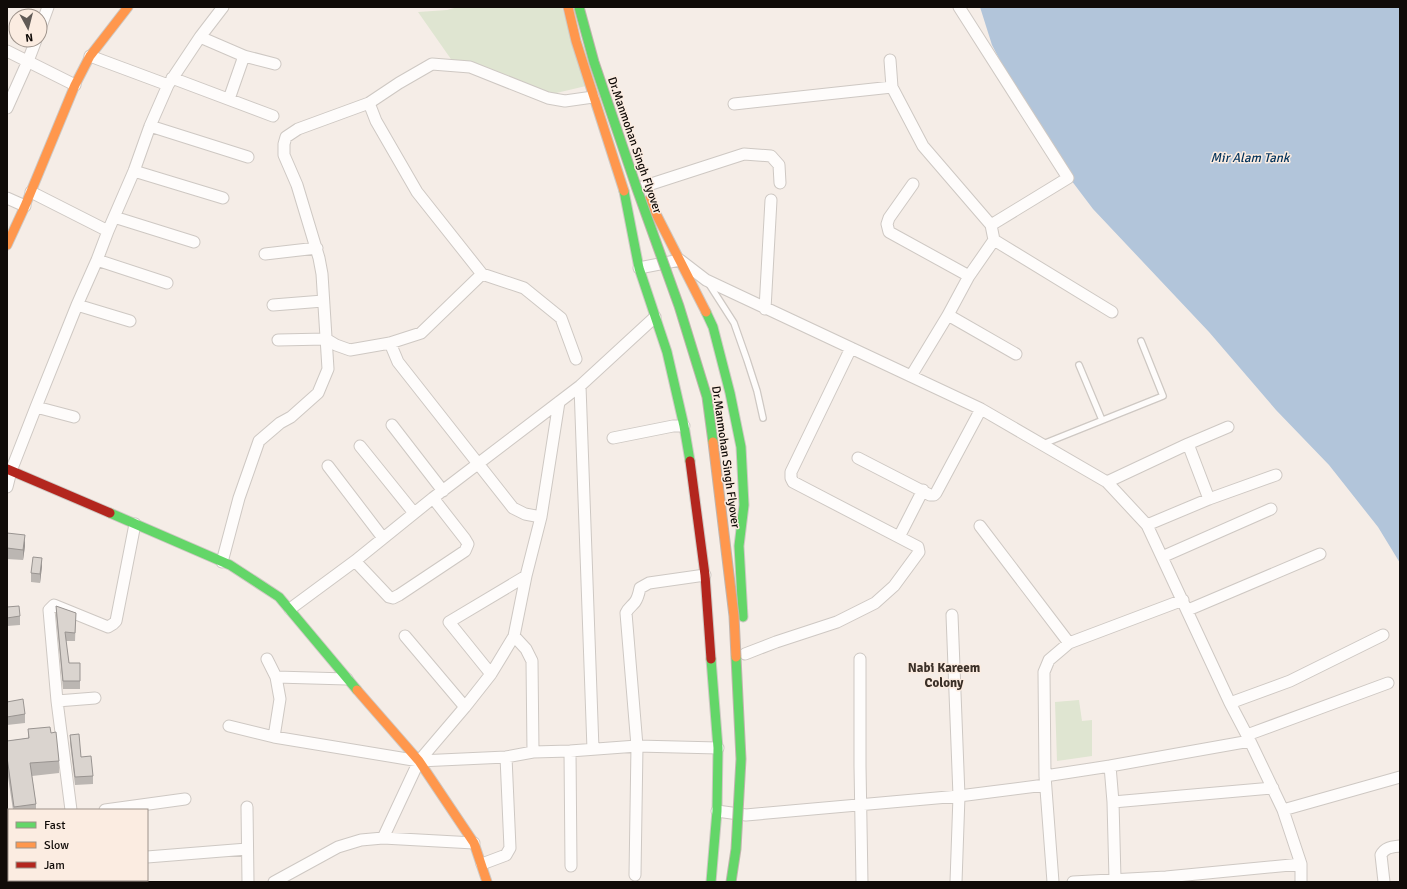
<svg xmlns="http://www.w3.org/2000/svg" width="1407" height="889" font-family="Signika,sans-serif">
<rect width="100%" height="100%" fill="#f5ede7"/>
<path fill="#dfe5d1" d="M458 7H562L586 86 552 94 481 65 453 62 418 12 447 10Z
M1079 700 1082 721 1092 720V756L1057 761 1055 702Z"/>
<path fill="#b2c5da" d="M980 7H1400V563L1378 527 1329 465 1276 410 1209 332 1093 209 1043 143 992 45Z"/>
<g fill="none" stroke-linecap="round" stroke-linejoin="round">
<g stroke="#cec8c3" stroke-width="8">
<path id="lane" d="M709 284 734 323 747 360 757 391 763 418
M1079 365 1102 420
M1043 444 1163 396 1141 341"/>
</g>
<g stroke="#cec8c3" stroke-width="13">
<path id="street" d="M959 7 1068 178 991 225
M40 29 48 7
M200 37 244 56 275 64
M7 51 75 85
M90 56 168 85
M890 60 892 87 923 146 991 225 994 240 1112 312
M172 78 273 116
M229 99 244 56
M734 104 892 87
M7 108 28 61 36 40
M150 126 248 157
M134 171 223 198
M913 184 889 218 887 224 889 232 969 276
M642 187 744 154 771 156 779 165 780 183
M31 192 108 231
M7 198 25 206
M114 217 194 242
M265 254 317 248
M97 260 167 283
M639 268 680 260 706 280 981 409 1107 482 1147 525 1230 703 1250 741 1283 810 1301 864V882
M77 305 130 321
M273 305 323 301
M765 309 771 200
M948 315 1016 354
M278 340 326 339 336 345 350 350 390 343 421 333 482 274
M390 343 398 362 513 508 525 514 541 517
M576 359 561 318 524 288 482 274 417 192 376 121 369 103 399 83 432 64 470 67 548 98 565 101 593 97
M911 376 948 315 969 276 994 240
M580 386 593 749
M36 407 74 417
M392 425 443 491
M613 438 673 426H684
M1188 444 1228 427
M360 446 414 513
M858 458 930 495H934L936 493 981 409
M328 466 383 538
M1107 482 1188 444 1209 499
M7 487 11 471 36 407 77 305 97 260 108 231 134 171 150 126 168 85 200 37 223 7
M1147 525 1209 499 1276 475
M980 526 1069 643
M899 537 923 490
M1162 557 1271 509
M355 561 389 597 393 598 399 595 465 551 468 544 465 539 433 498
M222 562 239 498 259 441 280 423 291 417 318 393 328 369 322 274 319 258 297 185 284 155V144L286 137 298 129 369 103
M290 609 355 561 433 498 580 386 655 317
M1188 610 1320 554
M952 615 959 796 956 882
M405 636 465 707
M514 636 526 649 532 661 533 752
M745 654 776 642 837 622 875 603 894 586 919 552 918 547 793 482 791 478V472L851 348
M267 659 276 677 280 699 274 737
M860 659V766L862 882
M491 674 449 622 526 576
M276 677 347 679
M57 701 95 698
M1230 703 1290 681 1383 635
M229 726 274 737 419 761 506 757 533 752 570 751 637 746 718 748
M1247 735 1388 683
M570 751 571 866
M1110 766 1250 741
M1045 776 1110 766 1113 802 1273 788
M1113 802 1115 879
M247 807 248 882
M71 810 57 701 49 610 54 605 108 627 113 624 116 621 135 524
M105 810 185 799
M1283 810 1400 777
M717 811 746 815 959 796 1045 785
M383 838 419 761 465 707 491 674 514 636 526 576 541 517 559 402
M147 857 247 849
M7 864H9
M482 864 506 855 510 848 506 757
M635 875 637 746 626 613C628 608 632 606 635 602 638 598 639 593 640 588L649 583 705 575
M89 880V882
M274 882 338 847 361 840 383 838 474 843
M1053 882 1045 776 1044 672 1049 660 1069 643 1183 600
M1073 882 1166 877 1301 864
M1384 882 1381 855C1385 847 1392 847 1400 846"/>
</g>
<g stroke="#cec8c3" stroke-width="11">
<path id="fast" d="M624 191 639 268 667 352 684 426 690 461
M706 312 713 327 730 393 741 447 744 505 739 546 743 617
M110 513 230 565 279 597 357 690
M711 882 717 811 718 748 711 659"/>
</g>
<g stroke="#cec8c3" stroke-width="11">
<path id="slow" d="M568 7 576 41 624 191
M649 200 706 312
M7 245 25 206 75 85 90 56 128 7
M357 690 419 761 474 843 487 882"/>
</g>
<g stroke="#cec8c3" stroke-width="11">
<path id="jam" d="M690 461 705 575 711 659
M7 469 110 513"/>
</g>
<use href="#lane" stroke="#fefcfb" stroke-width="5.5"/>
<use href="#street" stroke="#fefcfb" stroke-width="11"/>
<use href="#fast" stroke="#63d668" stroke-width="9"/>
<use href="#slow" stroke="#ff974d" stroke-width="9"/>
<use href="#jam" stroke="#b3261e" stroke-width="9"/>
<g stroke="#c1b5ae" stroke-width="11" stroke-linecap="butt">
<path id="fast-bridge" d="M579 7 594 62 637 189 679 306 707 397 713 442
M731 882 736 849 741 759 736 657"/>
</g>
<g stroke="#c1b5ae" stroke-width="11" stroke-linecap="butt">
<path id="slow-bridge" d="M713 442 734 616 736 657"/>
</g>
<use href="#fast-bridge" stroke="#63d668" stroke-width="9"/>
<use href="#slow-bridge" stroke="#ff974d" stroke-width="9"/>
</g>
<path fill="#bbb6b2" d="M7 533 25 546 23 560 7 559Z
M42 566 40 583 31 582V573Z
M56 606 76 613 75 641H66L69 663H80V689H63L56 615Z
M7 607 20 616V625L7 626Z
M7 702 25 714V723L7 725Z
M28 729 51 733 59 761V773L32 776 36 804V810H13L7 770V741L28 738Z
M70 735 81 757 93 776V784L75 785 70 743Z"/>
<path fill="#999491" d="M25 535V546L23 560V550Z
M42 558V566L40 583V574Z"/>
<path fill="#dad4cf" stroke="#999491" d="M7 533 25 535 23 550 7 548Z
M33 557 42 558 40 574 31 573Z
M19 606 20 616 7 618V607Z
M56 606 76 613 75 633 65 632 69 663H80V681H63Z
M23 699 25 714 7 717V702Z
M50 727 51 733 56 732 59 761 30 763 36 804 14 807 7 757V741L29 738 28 729Z
M79 734 81 757 91 756 93 776 75 777 70 735Z"/>
<g text-anchor="middle" stroke-width="3" stroke-linejoin="round" paint-order="stroke">
<g font-size="12" fill="#100b08" stroke="#fbece1">
<text transform="translate(635 145) rotate(71)" y="4">Dr.Manmohan Singh Flyover</text>
<text transform="translate(726 457) rotate(82)" y="4">Dr.Manmohan Singh Flyover</text>
</g>
<g font-size="13" font-style="italic" fill="#00315a" stroke="#fbece1">
<text x="1250" y="162">Mir Alam Tank</text>
</g>
<g font-size="13" font-weight="bold" fill="#3b3028" stroke="#fbece1">
<text x="944" y="672">Nabi Kareem<tspan x="944" dy="15">Colony</tspan></text>
</g>
</g>
<rect width="1407" height="889" fill="none" stroke="#100b08" stroke-width="16"/>
<rect x="8" y="809" width="140" height="72" fill="#fbece1" stroke="#9d928a"/>
<rect x="16" y="822" width="20" height="6" fill="#63d668" stroke="#9d928a"/>
<text x="44" y="829" font-size="12" fill="#100b08">Fast</text>
<rect x="16" y="842" width="20" height="6" fill="#ff974d" stroke="#9d928a"/>
<text x="44" y="849" font-size="12" fill="#100b08">Slow</text>
<rect x="16" y="862" width="20" height="6" fill="#b3261e" stroke="#9d928a"/>
<text x="44" y="869" font-size="12" fill="#100b08">Jam</text>
<g transform="translate(28 28) rotate(173)"><circle r="19" fill="#fbece1" stroke="#9d928a"/>
<path d="M0-3L7 15L0 10L-7 15Z" fill="#605a56"/>
<text y="-6" font-size="11" font-weight="bold" text-anchor="middle" fill="#100b08">N</text>
</g>
</svg>
